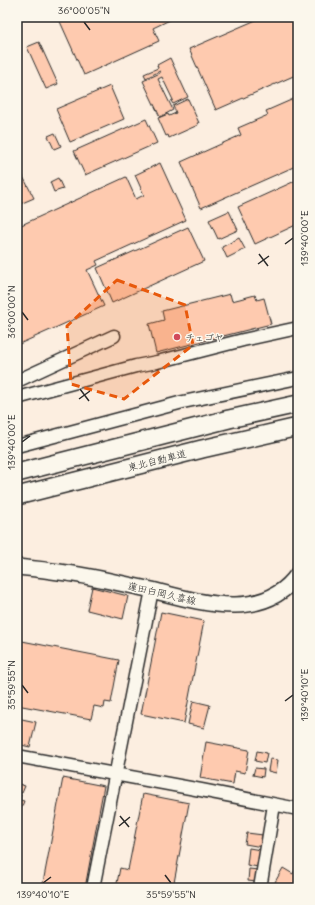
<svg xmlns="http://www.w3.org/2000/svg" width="315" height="905" font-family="Delius,'Klee One',sans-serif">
<rect width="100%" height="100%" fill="#fceee0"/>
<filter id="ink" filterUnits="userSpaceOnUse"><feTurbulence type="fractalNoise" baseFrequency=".025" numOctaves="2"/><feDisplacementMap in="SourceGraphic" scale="8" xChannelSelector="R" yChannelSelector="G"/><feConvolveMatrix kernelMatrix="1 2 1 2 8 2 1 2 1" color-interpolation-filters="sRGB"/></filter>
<g filter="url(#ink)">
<path fill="#fecaaf" stroke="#2b2b2b" d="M58 17H176L153 28 159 41 84 75Z
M263 17H298V74L216 110 189 49Z
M39 42 58 84 46 89 27 47Z
M170 58 188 97 173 104 171 101 173 100 162 77 158 79 173 110 160 117 143 81 160 73V71L146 78 144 74 158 68 157 65Z
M110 86 124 119 70 142 56 109Z
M298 97V165L201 208 181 162 241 135 238 128 268 115 266 111Z
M188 99 199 123H197L198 125 169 138 168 135 166 136 158 118 168 114 169 116 176 113 173 106Z
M146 119 157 143 85 175 74 151Z
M55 133 61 146 54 149 48 136Z
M160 163 186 220 96 261 98 265 87 270 104 306 17 345V227L126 177 136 199 144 195 135 175Z
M17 165 34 198 20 204 17 199Z
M58 178 63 189 54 192 50 182Z
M295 181 298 187V224L255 244 238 207Z
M229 211 238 230 218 239 209 220Z
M188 227 204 261 112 303 97 268Z
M239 238 245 249 227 258 222 247Z
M230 294 232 301 255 295 257 300 264 298 271 324 156 353 149 324 164 320 162 311Z
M92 587 128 596 123 619 87 610Z
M161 612 204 621 184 723 141 714Z
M17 640 119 660 111 703 105 702 104 708 94 706 91 719 17 705Z
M193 701 210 705 204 728 188 724Z
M17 718 36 722 30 747 17 744Z
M206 742 249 750 245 773 235 771 233 784 200 778Z
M257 751 267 753 265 763 255 761Z
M270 759 278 760 276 773 268 771Z
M255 768 264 769 263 777 253 775Z
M63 778 104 786 85 888H42Z
M19 784 25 786 22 793 17 791Z
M17 794 21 795 20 800 24 801 20 811 17 810Z
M143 794 189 803 173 888H116L120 868 128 870Z
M247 833 263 835 262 847 245 844Z
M249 848 261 850 258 867 247 865Z
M283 868 293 874 296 868 298 869V886L297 888H285L275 882Z
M249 869 258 870 256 882 248 881Z"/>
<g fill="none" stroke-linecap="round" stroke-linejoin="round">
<g stroke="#2b2b2b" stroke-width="15">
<path id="minor" d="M17 381 114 336
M17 398 136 366 157 362 243 340 298 328
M17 446 183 402 298 378
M17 756 201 790 298 809
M93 888 152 590
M260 888 274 805"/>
</g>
<g stroke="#2b2b2b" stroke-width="18">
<path id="major" d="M17 567C48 570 79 574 110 581 124 584 138 587 152 590 199 602 264 623 298 574"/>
</g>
<g stroke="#2b2b2b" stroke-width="20">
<path id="highway" d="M17 473 229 419 298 404
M17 496 202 449 298 427"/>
</g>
<use href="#minor" stroke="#fbf7ec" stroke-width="12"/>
<use href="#major" stroke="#fbf7ec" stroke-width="15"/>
<use href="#highway" stroke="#fbf7ec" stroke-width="17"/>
</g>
</g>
<path fill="#e8590c" fill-opacity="0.2" stroke="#e8590c" stroke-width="3" stroke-dasharray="8 5" stroke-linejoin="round" d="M117 280 185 305 193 345 124 399 71 384 67 326Z"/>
<path fill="none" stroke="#2b2b2b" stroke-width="1.5" d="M84 22 90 30M285 244 293 238M259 254 268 266M258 264 269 256M22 312 28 320M80 389 89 401M79 399 90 391M22 442 30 436M22 685 28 693M285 701 293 695M120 816 129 827M119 826 130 817M165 875 171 883M43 883 51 877"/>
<circle fill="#d1495b" stroke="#fbf7ec" stroke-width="1.5" cx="177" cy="337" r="4"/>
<g text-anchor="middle" stroke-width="3" stroke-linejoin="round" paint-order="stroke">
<g font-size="10" fill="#2b2b2b" stroke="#fbf7ec" text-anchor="start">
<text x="185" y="341">チェゴヤ</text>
</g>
<g font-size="10" fill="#2b2b2b" stroke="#fbf7ec">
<text transform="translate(157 460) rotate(-14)" y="4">東北自動車道</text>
<text transform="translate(162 593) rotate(13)" y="4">蓮田白岡久喜線</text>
</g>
</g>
<rect width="315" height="905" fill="none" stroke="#fbf7ec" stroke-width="44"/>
<rect x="22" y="22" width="271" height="861" fill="none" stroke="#2b2b2b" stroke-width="1.5"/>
<g font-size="10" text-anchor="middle" fill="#2b2b2b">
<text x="84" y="14">36°00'05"N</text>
<text transform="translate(304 238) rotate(-90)" y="4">139°40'00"E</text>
<text transform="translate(11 312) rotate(-90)" y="4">36°00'00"N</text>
<text transform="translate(11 442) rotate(-90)" y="4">139°40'00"E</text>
<text transform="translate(11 685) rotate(-90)" y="4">35°59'55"N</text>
<text transform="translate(304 695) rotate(-90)" y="4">139°40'10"E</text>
<text x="43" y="898">139°40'10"E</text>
<text x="171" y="898">35°59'55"N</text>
</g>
</svg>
